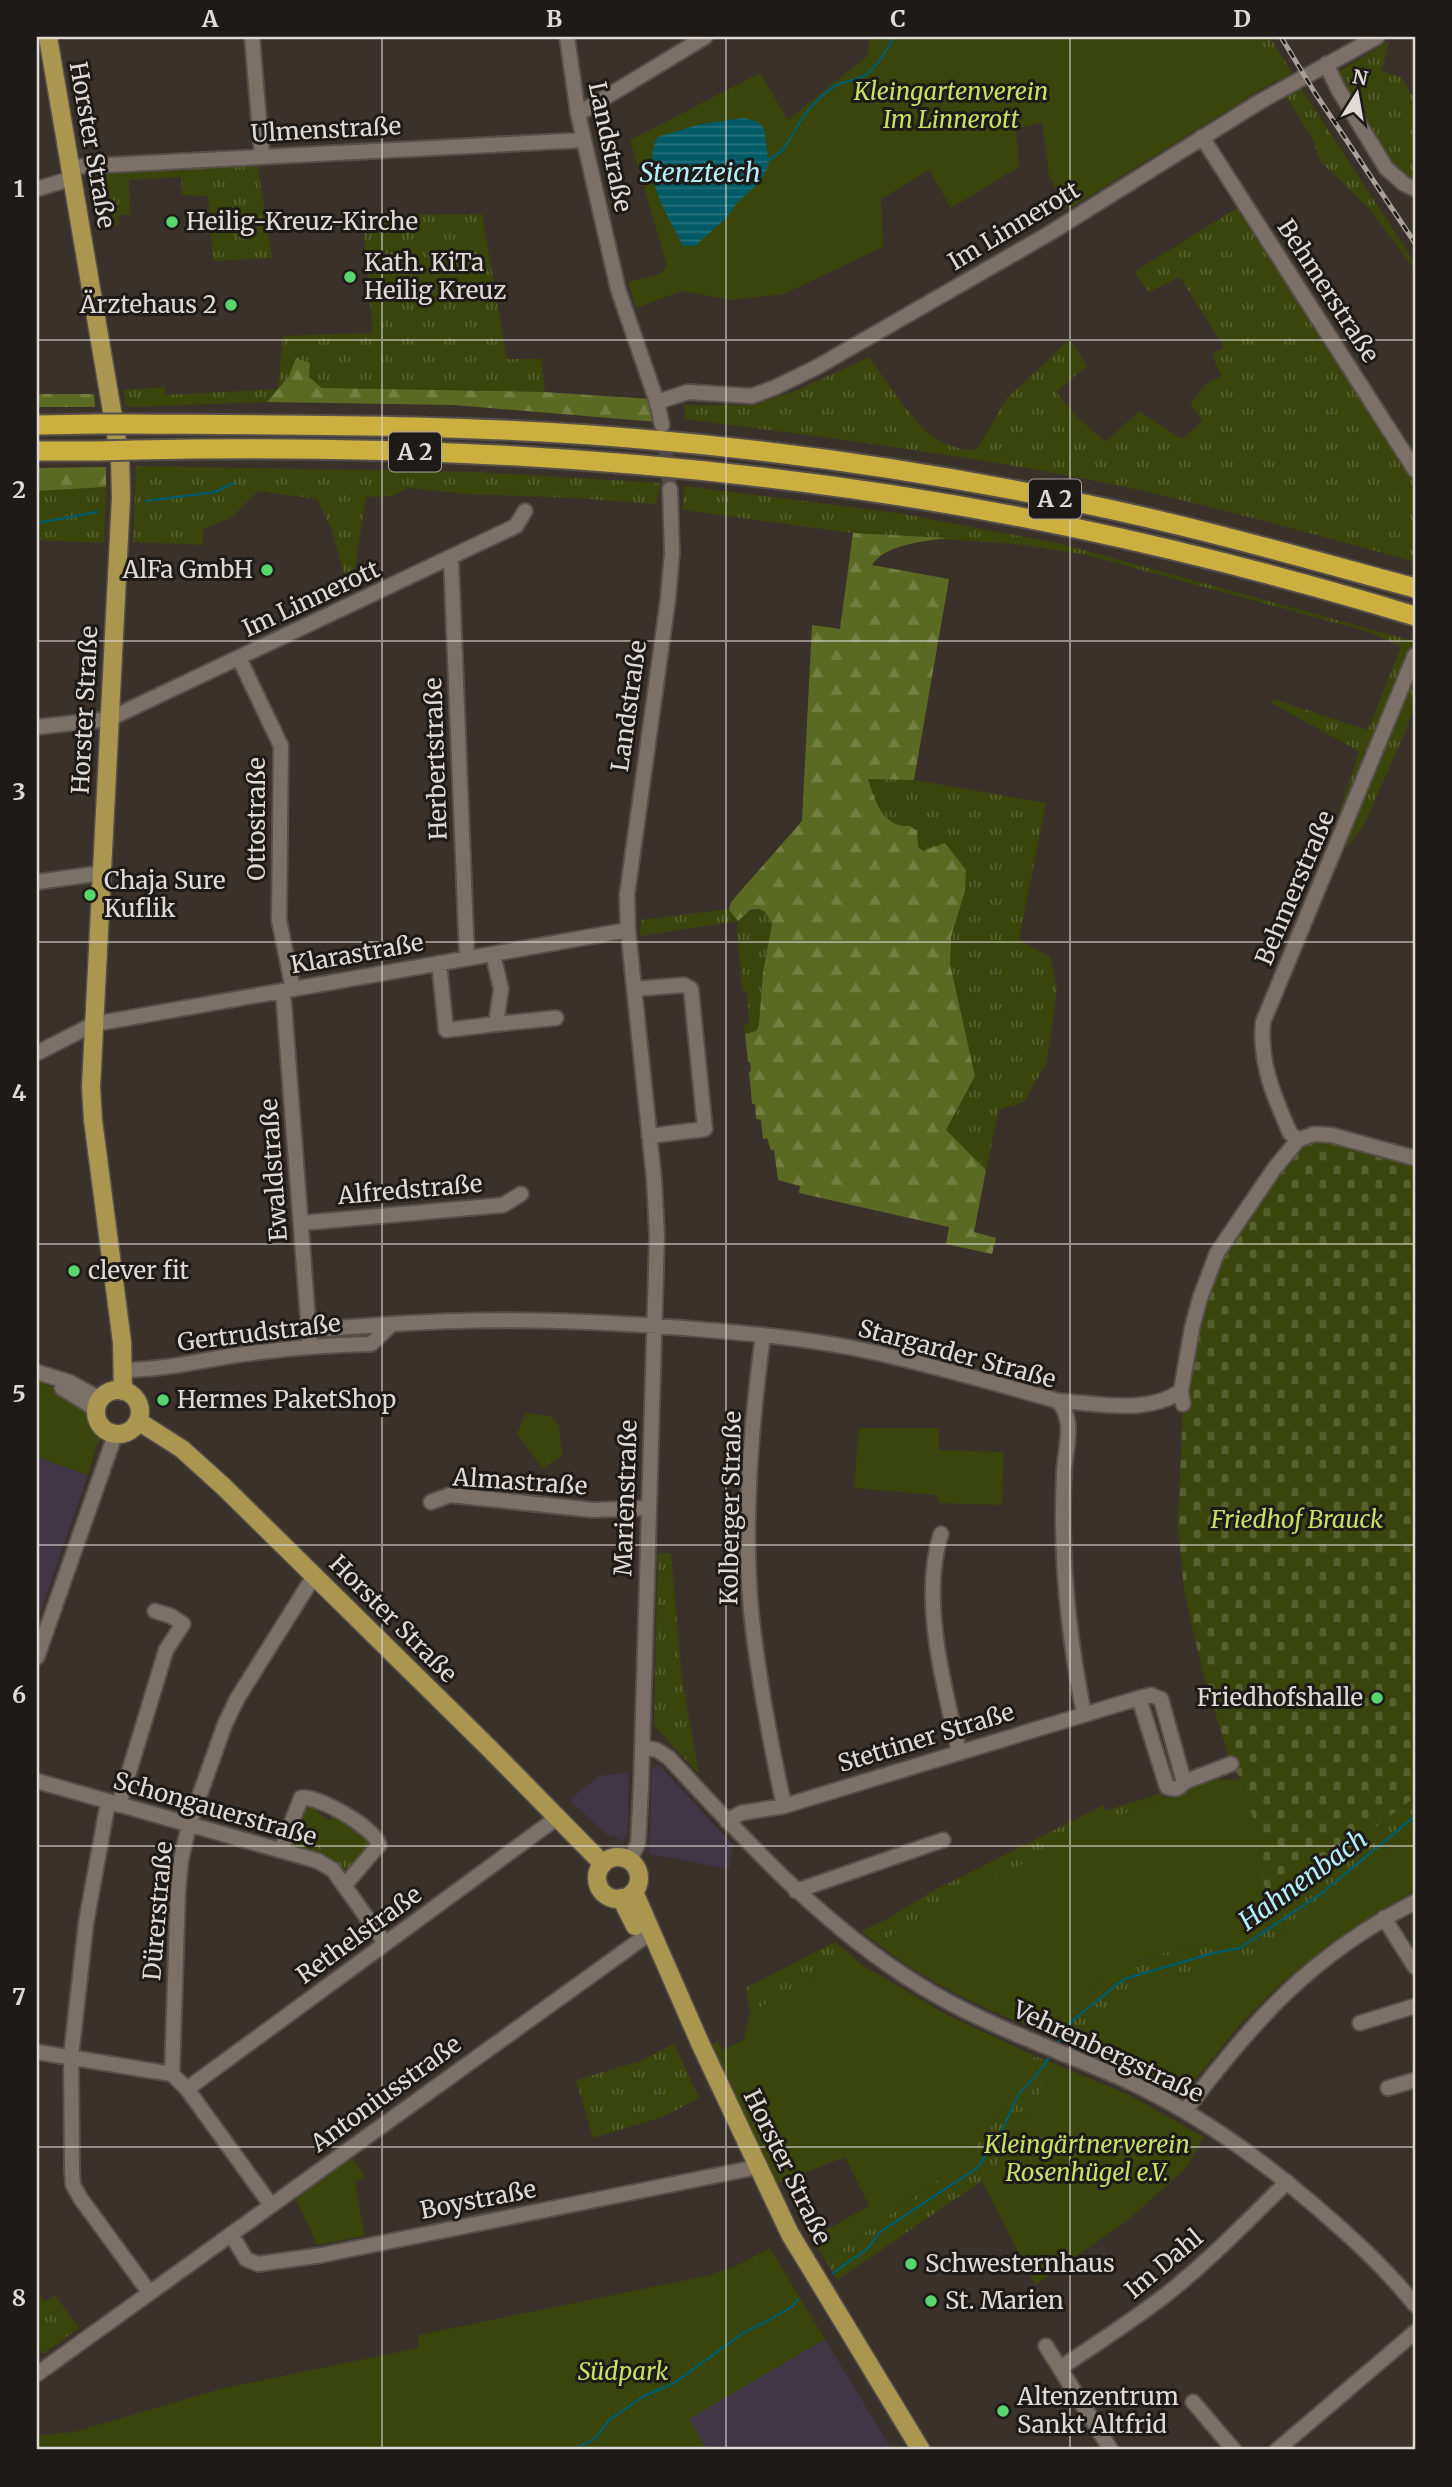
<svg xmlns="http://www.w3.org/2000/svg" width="1452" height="2487" font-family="Merriweather,serif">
<defs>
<pattern id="grass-tufts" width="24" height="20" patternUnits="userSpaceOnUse" patternTransform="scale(1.75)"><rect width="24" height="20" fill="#3a450b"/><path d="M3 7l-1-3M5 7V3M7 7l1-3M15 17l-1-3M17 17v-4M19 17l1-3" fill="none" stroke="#565f2e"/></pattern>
<pattern id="forest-firs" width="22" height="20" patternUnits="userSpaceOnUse" patternTransform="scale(1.75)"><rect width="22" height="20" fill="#5b6a22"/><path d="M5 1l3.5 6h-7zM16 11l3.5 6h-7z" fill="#727f41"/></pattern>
<pattern id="cemetery-stones" width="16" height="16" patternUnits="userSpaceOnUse" patternTransform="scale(1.75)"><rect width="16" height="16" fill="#3a450b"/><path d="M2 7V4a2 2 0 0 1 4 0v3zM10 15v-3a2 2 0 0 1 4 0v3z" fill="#565f2e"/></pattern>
<pattern id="water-rules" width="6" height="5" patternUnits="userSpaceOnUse" patternTransform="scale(1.75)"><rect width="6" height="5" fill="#015b66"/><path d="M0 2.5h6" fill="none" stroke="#26727b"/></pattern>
</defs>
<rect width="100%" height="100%" fill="#3a312b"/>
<path fill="#403646" d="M37 1457 88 1475 37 1621Z
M659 1765 733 1845 729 1869 649 1854 652 1771 654 1767Z
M629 1772 627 1835 622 1842 612 1834 609 1836 569 1800 599 1776Z
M825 2339 892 2450H707L688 2419Z"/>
<path fill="url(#grass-tufts)" d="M1250 37H1270L1303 91 1415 263V270L1370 210 1320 161 1313 140Z
M1389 41 1382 71 1402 78 1413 97 1415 98V186L1396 173 1356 114 1339 76V72L1345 68Z
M257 162 272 258 213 261 208 196 182 195 181 177 129 180 130 215H118L119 225 98 227 89 172Z
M1237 208 1415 481V562C1295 529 1176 495 1054 473 932 451 808 435 685 419L684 405H753L798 390 869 357C886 380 902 407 923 428 934 440 961 453 977 449L1006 399 1070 339 1087 366 1056 392 1079 419 1106 442 1139 411 1182 439 1203 421 1190 405 1205 385 1221 376 1212 354 1224 347 1180 277 1149 292 1134 272Z
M482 214 507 359H541L545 392 322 388 309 377 289 376 267 402 127 407 123 390 165 387V395L278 389 283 336 373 333 362 215Z
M136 466 478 472 660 483 656 504 575 498 468 494 408 488 392 496 366 497 355 568 344 575 332 530 317 499 258 491 231 518 203 529V545L133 542Z
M684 486 898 513 1062 544 1406 639 1415 640V703L1405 732 1364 825 1351 843 1333 858 1330 840 1359 751 1271 703 1273 699 1368 730 1401 646 1366 631 1083 554 1015 544 853 533 683 510Z
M106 487 104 543 37 540V491Z
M868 778 914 780 1046 803 1019 940 1050 957 1057 988 1047 1062 1024 1102 999 1110 986 1170 946 1130 975 1076 950 964 951 937 965 891 918 847 910 826C882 828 875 800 868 778Z
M729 909V910L747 912 760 909 765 912 772 924 763 972 759 1025 756 1031 745 1034 744 1025 749 1024 747 992 742 991 737 932 738 921 640 936 641 920Z
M658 1553H671L682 1679 699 1774 656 1728 654 1723Z
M1162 1793 1163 1798 1106 1822 1007 1872 877 1943 861 1931 887 1919 931 1892 1104 1805 1105 1811Z
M1415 1797V1829L1267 1947 1235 1963 1198 1969 1134 1988 1083 2028 1075 2045 1049 2034 1063 2012 1081 1994 1110 1973 1129 1964 1167 1952 1203 1945 1243 1933 1262 1921 1324 1872 1341 1853Z
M303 1804 321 1807 297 1835 301 1837 300 1840H313L322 1843 358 1838 359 1829 373 1842 345 1874C324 1854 317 1853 289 1845Z
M835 1942 852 1956 750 2013 746 1988Z
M674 2044 699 2098 665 2116 593 2138 576 2080 640 2061Z
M1035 2056 1058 2065 1000 2161 982 2181 837 2280 826 2261 939 2179 998 2118Z
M37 2290 45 2302 55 2295 79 2328 43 2354 37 2345Z"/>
<path fill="url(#forest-firs)" d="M296 358 310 363 309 377 322 388 545 392 650 399 657 422 454 405 267 402 289 376Z
M37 394H94L95 407H37Z
M106 467V487L37 491V468Z
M853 533 948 538C926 541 885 544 872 565L949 579 914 780 868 779C875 800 882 828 910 826L917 831 918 847 923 851 945 843 966 870 965 891 951 937 950 964 975 1076 946 1130 986 1170 974 1232 996 1238 992 1254 946 1244 949 1227 799 1193 800 1186 778 1180 774 1150H771L767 1138 763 1139 761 1120 756 1119 755 1104H752L749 1072 751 1071 750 1062H748L745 1034 756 1031 759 1025 763 972 772 924 765 912 760 909 750 910 738 921 729 910 731 902 802 821 812 625 840 629Z"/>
<path fill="url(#cemetery-stones)" d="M1314 1134 1415 1158V1797L1341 1853 1324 1872 1280 1906 1257 1877 1256 1865 1260 1845 1241 1779 1231 1764 1226 1748 1202 1670 1184 1590 1178 1525 1183 1404 1208 1273 1274 1169Z"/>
<path fill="#3a450b" d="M870 37H1250L1277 80 1067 210 1049 176 1042 122 1016 129 1019 167 951 208 929 170 881 199 883 247 784 294 732 300 682 291 636 308 628 282 660 274 667 266 630 140 760 73 788 120 867 56Z
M37 1379 91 1409 93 1423 103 1435 97 1444 88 1475 37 1457Z
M526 1413 551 1416 559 1426 562 1455 543 1469 517 1434Z
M859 1428H939V1450L1006 1452 1004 1453 1002 1505 939 1503 936 1495 854 1488Z
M1241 1779 1261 1845 1256 1865 1257 1877 1280 1906C1268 1916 1256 1928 1241 1934 1218 1943 1193 1946 1168 1952 1116 1964 1077 1988 1049 2034 988 2011 928 1984 877 1943L1007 1872 1106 1822 1207 1780Z
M315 1811 330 1821 334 1815 359 1829 358 1838 367 1845 350 1863 321 1848V1843L313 1840 310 1845 300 1840 301 1837 296 1835 305 1813Z
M1415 1829V1891C1350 1926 1291 1969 1241 2024 1221 2047 1203 2072 1183 2094L1118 2062 1075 2045 1083 2028 1116 2000 1134 1988 1198 1969 1235 1963 1267 1947Z
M852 1956 862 1965 949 2016 1035 2056C1019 2083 1003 2111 984 2136 974 2150 959 2160 951 2174H945L826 2261 811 2238 869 2206 845 2157 777 2184 774 2182 711 2047 713 2043 718 2041 722 2050 744 2040 750 2013Z
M1058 2065 1129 2095 1204 2137 1186 2168 1127 2221 1035 2285 982 2181 1000 2161Z
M352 2158 366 2178 355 2181 365 2236 317 2245 296 2199Z
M770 2248 825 2339 689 2419 707 2450H37V2435L74 2432 220 2389 418 2348V2335L706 2276 736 2266Z"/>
<path fill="url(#water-rules)" d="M745 118 758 122 764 129 769 164 760 182 738 202 725 219 695 246H683C665 209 641 178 657 137L701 124Z"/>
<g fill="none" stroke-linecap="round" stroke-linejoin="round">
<path stroke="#015b66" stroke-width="2.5" d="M768 160C789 151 794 127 808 110 818 100 828 88 842 83 850 80 860 79 867 74 879 65 882 54 891 44V37
M146 501 215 492 234 483
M37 523 97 512
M1057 2044 1072 2021 1124 1979 1213 1953 1240 1948 1322 1893 1415 1816
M833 2273 867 2249 880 2232 977 2168 1000 2135 1018 2095 1043 2067 1052 2053
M573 2450 596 2438 609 2420 644 2396 674 2383 743 2333 773 2318 793 2306 798 2299"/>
<path stroke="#534a45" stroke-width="14" stroke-dasharray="14 7" stroke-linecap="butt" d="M663 431 670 489"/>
<g stroke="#564f4a" stroke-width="18">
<path id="minor" d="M252 37 262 156
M567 37 578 114 618 289 657 402 662 425
M1326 64 1338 89 1386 168 1404 184 1415 189
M578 114 705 37
M1202 137 1415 470
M70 167 584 140
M37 189 73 178
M657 402 688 392 752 396 776 387 817 367 1050 233 1261 101 1377 37
M451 558 467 958
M239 658 281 746 279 920 293 989
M37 727 109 719 516 526 525 511
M37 882 102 873
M439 963 446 1030 496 1024 501 989 493 954
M634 989 684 985 691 989 705 1129 649 1136
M283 991 310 1346
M496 1024 556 1018
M37 1053 94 1024 628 930
M1298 1140 1290 1133C1274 1097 1259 1062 1263 1022L1415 655
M301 1223 503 1205 521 1194
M309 1330 392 1324
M763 1335C751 1426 743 1519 751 1611 758 1677 770 1741 784 1806
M123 1370C160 1370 194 1362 230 1356 277 1349 323 1345 371 1344L392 1324C490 1317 586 1320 684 1328 745 1333 807 1338 868 1351 932 1365 995 1383 1058 1401 1076 1421 1065 1447 1064 1473 1060 1554 1068 1635 1084 1714
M37 1372 69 1382 100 1399
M62 1388 96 1409
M1058 1401C1098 1403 1147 1415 1181 1391
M1183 1404 1181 1391 1192 1328 1200 1298 1217 1253 1274 1169 1298 1140 1314 1134 1331 1135 1415 1158
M431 1502 450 1495 593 1510 647 1508
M941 1534C920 1597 944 1688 959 1751
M37 1657 115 1435
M1151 1695 1161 1699 1184 1782C1179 1789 1175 1790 1167 1787L1139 1698Z
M642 1747 657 1750 669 1758C746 1841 822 1925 919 1985 985 2026 1059 2050 1130 2082 1198 2114 1257 2156 1314 2205 1350 2236 1386 2268 1415 2305
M37 1781 318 1861 333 1870 385 1943
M1184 1782 1231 1764
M108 1802 86 1923 71 2057 72 2170 73 2185 81 2199 149 2292
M119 1805 166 1650 183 1624 171 1616 155 1611
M727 1821 741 1813 784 1806 1139 1698
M281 1850 301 1798C318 1795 375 1828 379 1845L344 1886
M630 1861 638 1843 641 1787 657 1235 654 1179 628 930 627 895 668 599 672 553 670 489
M796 1891 943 1840
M1384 1918 1415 1967
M1360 2023 1415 2006
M37 2052 172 2074
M1388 2088 1415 2080
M187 2089 558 1817
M1185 2111C1254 2020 1311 1955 1415 1902
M271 2205 187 2089 172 2074 178 1892 181 1860 189 1825 225 1724 237 1699 314 1576
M231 2234 246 2259 258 2264 322 2255 748 2169
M1046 2346 1111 2450
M1060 2368C1095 2345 1130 2322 1163 2297 1208 2262 1247 2221 1287 2182
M37 2374 650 1933
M1193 2402 1234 2450
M1277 2450 1415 2332"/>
</g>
<g stroke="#564f4a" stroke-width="21">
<path id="major" d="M48 37 120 458 121 498 91 1087 93 1120 122 1342 123 1391
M96 1412a22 22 0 1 1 44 0a22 22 0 1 1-44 0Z
M138 1421 182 1449 224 1487 489 1748 603 1864
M597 1878a21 21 0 1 1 42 0a21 21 0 1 1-42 0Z
M634 1892 700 2043 790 2234 921 2450
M621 1898 635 1926"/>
</g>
<g stroke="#564f4a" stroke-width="23">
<path id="highway" d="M132 424C302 425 472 424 641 439 788 451 935 473 1080 503 1193 526 1304 558 1415 588
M37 425 95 424
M135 450C449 443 767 463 1075 528 1189 552 1303 582 1415 616
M37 451H98"/>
</g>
<use href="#minor" stroke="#7b7169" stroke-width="14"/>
<use href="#major" stroke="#ab9650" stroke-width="18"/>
<use href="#highway" stroke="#cbaf3f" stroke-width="19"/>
<g stroke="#a7a09b" stroke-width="5">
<path id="rail" d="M1281 37 1315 93 1415 243"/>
</g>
<use href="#rail" stroke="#1e1a17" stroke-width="2.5" stroke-dasharray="8" stroke-linecap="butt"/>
<g stroke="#564f4a" stroke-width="23" stroke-linecap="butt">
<path id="highway-bridge" d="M95 424H132
M98 451 135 450"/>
</g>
<use href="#highway-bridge" stroke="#cbaf3f" stroke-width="19"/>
</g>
<path fill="none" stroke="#e0dad6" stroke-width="2" stroke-opacity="0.55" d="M382 37V2450M726 37V2450M1070 37V2450M37 340H1415M37 641H1415M37 942H1415M37 1244H1415M37 1545H1415M37 1846H1415M37 2147H1415"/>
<g fill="#59d56f" stroke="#1e1a17" stroke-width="2.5">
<circle cx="172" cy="222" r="7"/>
<circle cx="350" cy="277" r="7"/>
<circle cx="231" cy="305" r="7"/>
<circle cx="267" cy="570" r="7"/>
<circle cx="90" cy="895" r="7"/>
<circle cx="74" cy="1271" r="7"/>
<circle cx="163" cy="1400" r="7"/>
<circle cx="1377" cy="1698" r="7"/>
<circle cx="911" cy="2264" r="7"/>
<circle cx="931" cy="2301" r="7"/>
<circle cx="1003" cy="2411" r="7"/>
</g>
<g text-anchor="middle" stroke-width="6" stroke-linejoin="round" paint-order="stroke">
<g fill="#1e1a17" stroke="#a6a09d" stroke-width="2">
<rect x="389" y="432.5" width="52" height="39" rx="5"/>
<rect x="1029" y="479.5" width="52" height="39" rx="5"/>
</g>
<g font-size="23" font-weight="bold" fill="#e0dad6">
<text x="415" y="460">A 2</text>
<text x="1055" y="507">A 2</text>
</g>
<g font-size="24" font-style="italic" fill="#c5e166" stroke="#1e1a17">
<text x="951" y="100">Kleingartenverein<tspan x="951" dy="28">Im Linnerott</tspan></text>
<text x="1297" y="1528">Friedhof Brauck</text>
<text x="1087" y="2153">Kleingärtnerverein<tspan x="1087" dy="28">Rosenhügel e.V.</tspan></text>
<text x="623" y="2380">Südpark</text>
</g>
<g font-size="24" fill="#e0dad6" stroke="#1e1a17">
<text transform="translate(326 130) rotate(-3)" y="8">Ulmenstraße</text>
<text transform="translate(92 145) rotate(80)" y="8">Horster Straße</text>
<text transform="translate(610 147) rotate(78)" y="8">Landstraße</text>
<text transform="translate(1014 226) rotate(-31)" y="8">Im Linnerott</text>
<text transform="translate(1328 291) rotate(57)" y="8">Behmerstraße</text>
<text transform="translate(311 599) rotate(-25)" y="8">Im Linnerott</text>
<text transform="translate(629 706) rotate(-82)" y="8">Landstraße</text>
<text transform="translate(85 710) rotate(-87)" y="8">Horster Straße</text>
<text transform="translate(436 759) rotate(-92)" y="8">Herbertstraße</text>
<text transform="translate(257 819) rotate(-90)" y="8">Ottostraße</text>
<text transform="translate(1295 888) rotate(-67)" y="8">Behmerstraße</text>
<text transform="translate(357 954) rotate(-10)" y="8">Klarastraße</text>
<text transform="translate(274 1170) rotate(-94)" y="8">Ewaldstraße</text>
<text transform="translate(410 1190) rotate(-5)" y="8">Alfredstraße</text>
<text transform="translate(259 1333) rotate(-7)" y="8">Gertrudstraße</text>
<text transform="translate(957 1354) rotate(15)" y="8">Stargarder Straße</text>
<text transform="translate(520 1482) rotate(4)" y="8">Almastraße</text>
<text transform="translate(626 1498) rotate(-88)" y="8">Marienstraße</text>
<text transform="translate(731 1508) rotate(-89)" y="8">Kolberger Straße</text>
<text transform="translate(393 1619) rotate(45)" y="8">Horster Straße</text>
<text transform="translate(926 1738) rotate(-17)" y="8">Stettiner Straße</text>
<text transform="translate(215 1809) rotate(16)" y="8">Schongauerstraße</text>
<text transform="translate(158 1911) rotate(-85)" y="8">Dürerstraße</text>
<text transform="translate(359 1935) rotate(-36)" y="8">Rethelstraße</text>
<text transform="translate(1108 2052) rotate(25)" y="8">Vehrenbergstraße</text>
<text transform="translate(386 2094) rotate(-36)" y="8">Antoniusstraße</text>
<text transform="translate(787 2167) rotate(64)" y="8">Horster Straße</text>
<text transform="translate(478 2200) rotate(-11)" y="8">Boystraße</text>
<text transform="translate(1164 2264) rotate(-40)" y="8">Im Dahl</text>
</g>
<g font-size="24" fill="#e0dad6" stroke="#1e1a17" text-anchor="start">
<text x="186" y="230">Heilig-Kreuz-Kirche</text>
<text x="364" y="271">Kath. KiTa<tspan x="364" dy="28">Heilig Kreuz</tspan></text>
<text x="217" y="313" text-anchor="end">Ärztehaus 2</text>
<text x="253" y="578" text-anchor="end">AlFa GmbH</text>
<text x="104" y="889">Chaja Sure<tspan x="104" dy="28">Kuflik</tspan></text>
<text x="88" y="1279">clever fit</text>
<text x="177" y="1408">Hermes PaketShop</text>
<text x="1363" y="1706" text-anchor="end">Friedhofshalle</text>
<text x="925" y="2272">Schwesternhaus</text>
<text x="945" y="2309">St. Marien</text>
<text x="1017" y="2405">Altenzentrum<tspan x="1017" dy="28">Sankt Altfrid</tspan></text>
</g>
<g font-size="26" font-style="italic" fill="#b4eff9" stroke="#1e1a17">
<text x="700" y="182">Stenzteich</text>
<text transform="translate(1303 1880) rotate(-36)" y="9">Hahnenbach</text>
</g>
</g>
<rect width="1452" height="2487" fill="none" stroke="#1e1a17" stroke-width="77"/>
<g transform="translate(1357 94) rotate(11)" stroke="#1e1a17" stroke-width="5" paint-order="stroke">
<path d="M0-5L12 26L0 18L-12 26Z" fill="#e0dad6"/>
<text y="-10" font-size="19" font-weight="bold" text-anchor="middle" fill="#e0dad6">N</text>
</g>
<rect x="38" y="38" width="1376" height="2410" fill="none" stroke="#e0dad6" stroke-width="2.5"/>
<g font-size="23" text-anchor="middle" font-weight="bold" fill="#e0dad6">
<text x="210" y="27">A</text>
<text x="554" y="27">B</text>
<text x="898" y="27">C</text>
<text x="1242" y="27">D</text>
<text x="19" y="197">1</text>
<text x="19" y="498">2</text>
<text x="19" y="800">3</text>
<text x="19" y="1101">4</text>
<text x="19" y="1402">5</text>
<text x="19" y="1703">6</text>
<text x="19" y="2005">7</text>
<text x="19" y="2306">8</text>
</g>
</svg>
